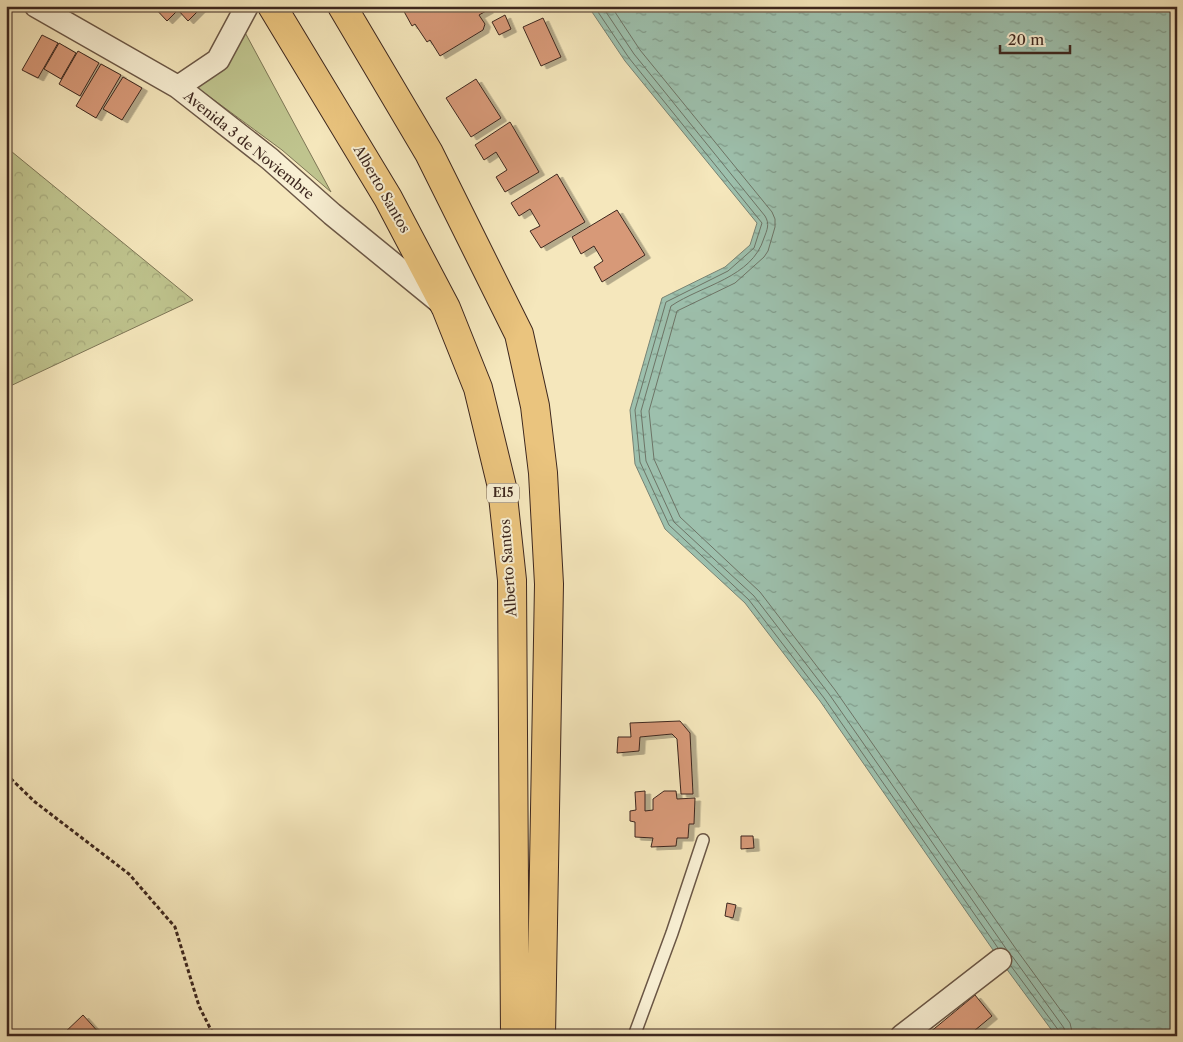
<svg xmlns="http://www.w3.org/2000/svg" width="1183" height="1042" font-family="'Libre Caslon Text',serif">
<defs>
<pattern id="forest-crowns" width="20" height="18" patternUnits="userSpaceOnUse" patternTransform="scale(1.25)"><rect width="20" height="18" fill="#bfc48e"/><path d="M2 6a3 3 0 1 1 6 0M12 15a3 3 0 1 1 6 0" fill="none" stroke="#a5a87a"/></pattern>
<pattern id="water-ripples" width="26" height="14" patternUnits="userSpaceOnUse" patternTransform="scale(1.25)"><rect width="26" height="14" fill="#9dc0ad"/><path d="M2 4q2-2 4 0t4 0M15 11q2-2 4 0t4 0" fill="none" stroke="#819c8c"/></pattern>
<filter id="shadow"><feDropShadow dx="5.5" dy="3" stdDeviation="0" flood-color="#0004"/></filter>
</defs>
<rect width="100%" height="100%" fill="#f5e7bc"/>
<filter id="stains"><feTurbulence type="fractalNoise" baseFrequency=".004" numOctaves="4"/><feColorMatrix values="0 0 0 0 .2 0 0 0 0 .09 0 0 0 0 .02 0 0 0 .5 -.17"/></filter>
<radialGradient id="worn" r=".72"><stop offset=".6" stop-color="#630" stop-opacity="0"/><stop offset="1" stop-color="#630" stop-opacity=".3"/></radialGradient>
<path fill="#bfc48e" stroke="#7e7656" d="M241 25 331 192 282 150 195 86Z"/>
<path fill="url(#forest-crowns)" stroke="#7e7656" d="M6 147 193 300 6 388Z"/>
<path fill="url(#water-ripples)" stroke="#778374" d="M588 6H1177V1036H1056L1000 960 820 701 745 603 665 529 635 464 630 410 662 298 725 267 750 245 757 223 625 61Z"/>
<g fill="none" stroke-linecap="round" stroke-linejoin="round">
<path stroke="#6d7466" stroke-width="1" d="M594 6 629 58 762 223 754 248 728 271 666 302 635 410 640 462 669 525 749 600 824 698 998 948
M602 6 634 54 765 216C770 224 767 230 764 238 752 278 702 285 671 306L641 411 646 461 674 522 754 596 829 694 1007 950
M611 6 640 50 772 212 775 219V227L768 251 764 257 735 283 677 311 649 411 654 459 680 517 760 592 835 690 1016 949 1070 1023 1073 1036
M1012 956 1064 1028 1066 1036
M1011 966 1059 1031 1060 1036"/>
</g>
<path fill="#d79978" stroke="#3d271e" filter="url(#shadow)" d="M153 6H203L188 21 178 10 167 21Z
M401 6H486L488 10 479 15 485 24 483 30 440 56 430 40 427 42 415 24 412 26Z
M505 15 511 29 499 35 492 22Z
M543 18 561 57 541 66 523 27Z
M42 35 58 43 38 78 22 70Z
M59 43 76 53 61 79 44 69Z
M78 51 99 63 80 96 59 84Z
M101 64 121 75 96 118 76 106Z
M123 77 142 88 122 120 103 109Z
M476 79 501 118 471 137 446 98Z
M510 122 539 172 505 192 496 177 507 170 496 152 484 160 475 145Z
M557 174 585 222 541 248 530 231 540 226 530 209 519 216 511 203Z
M617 210 645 255 602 282 594 267 603 261 594 246 581 254 572 237Z
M680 721 690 733 693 794H681L677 739 672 734 640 737 639 751 617 753 618 737H631L630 723Z
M645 791V811L653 810V799L664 791H676L677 799 695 798 694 824H689L688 838H677L676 846 651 847 653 838 635 837V822L630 821V811L636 810 635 792Z
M741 836H753L754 848 741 849Z
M727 903 736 905 733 918 725 916Z
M975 995 992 1016 968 1036H932L929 1033Z
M83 1015 100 1034 98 1036H61Z"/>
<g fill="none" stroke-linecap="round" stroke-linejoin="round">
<g stroke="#6b5746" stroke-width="14">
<path id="lane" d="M634 1036 672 933 703 840"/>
</g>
<g stroke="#6b5746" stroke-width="25">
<path id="street" d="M36 6 178 87 270 159 332 214 441 303
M178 87 218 60 247 6
M902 1036 1000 960"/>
</g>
<g stroke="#3d271e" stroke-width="30">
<path id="highway" d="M272 6 388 198 446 308 478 388 502 487 512 580 515 1036
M342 6 429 153 519 334 535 406 543 473 549 584 541 1036"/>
</g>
<path stroke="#3d271e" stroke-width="3" stroke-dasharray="4 2.5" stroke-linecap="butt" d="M6 774 35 802 129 874 175 927 199 1006 214 1036"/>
<use href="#lane" stroke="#f8efd3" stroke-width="11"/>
<use href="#street" stroke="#f8efd3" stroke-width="22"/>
<use href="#highway" stroke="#eac47e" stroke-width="28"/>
</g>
<g text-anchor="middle" stroke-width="4" stroke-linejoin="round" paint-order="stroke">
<rect fill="#f8efd3" stroke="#756354" stroke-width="1" x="487" y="483.5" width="32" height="19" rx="4"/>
<g font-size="12" font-weight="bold" fill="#3d271e">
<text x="503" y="497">E15</text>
</g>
<g font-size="14" fill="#3d271e" stroke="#f8efd3">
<text transform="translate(249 145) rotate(39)" y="5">Avenida 3 de Noviembre</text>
<text transform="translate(382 189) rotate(60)" y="5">Alberto Santos</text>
<text transform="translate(508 568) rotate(-94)" y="5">Alberto Santos</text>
</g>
</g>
<rect width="1183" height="1042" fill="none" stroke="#f5e7bc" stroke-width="25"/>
<rect x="8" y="8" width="1168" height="1027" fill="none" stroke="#3d271e" stroke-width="2.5"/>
<rect x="12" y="12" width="1158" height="1017" fill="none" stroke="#3d271e"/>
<path d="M1000 45v8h70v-8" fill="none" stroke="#3d271e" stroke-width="2.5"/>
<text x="1008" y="45" font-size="15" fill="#3d271e" stroke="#f8efd3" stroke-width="4" paint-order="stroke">20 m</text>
<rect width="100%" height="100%" filter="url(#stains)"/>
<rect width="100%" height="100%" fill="url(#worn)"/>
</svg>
